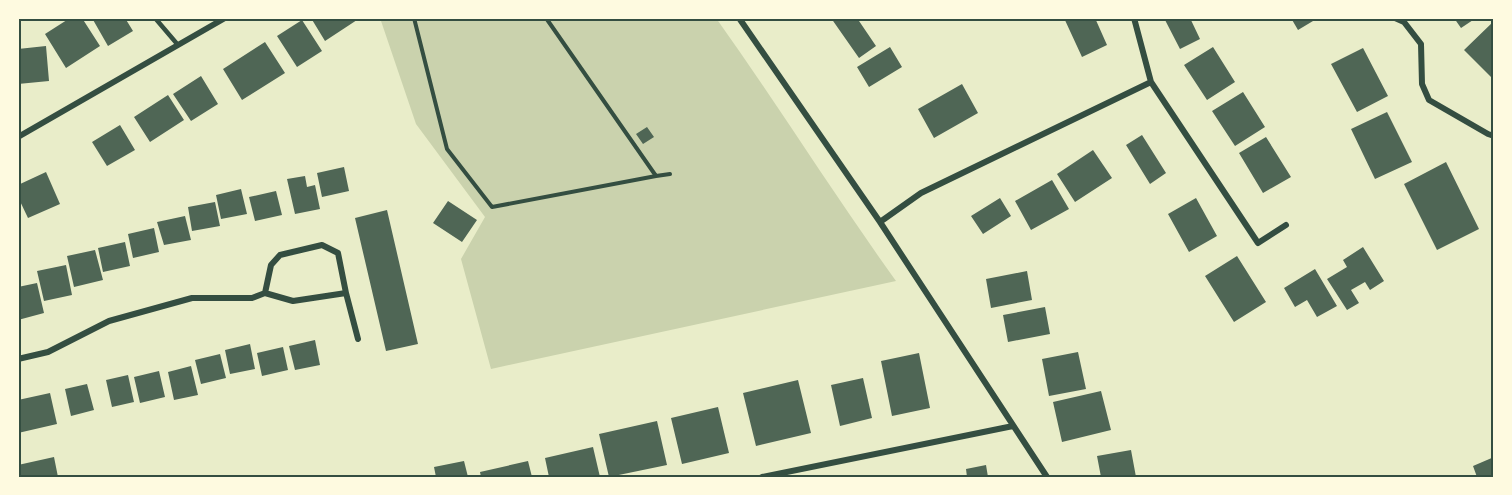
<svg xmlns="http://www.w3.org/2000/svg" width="1512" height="495" font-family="Mulish,sans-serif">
<rect width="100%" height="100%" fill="#e9edc9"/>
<path fill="#cad2ad" d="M380 18H716C778 105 834 195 896 281L491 369 461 259 485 217 416 124Z"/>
<path fill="#4f6655" d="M70 18H82L100 46 66 68 45 34Z
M92 18H125L133 31 108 46Z
M311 18H360L325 41Z
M831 18H857L876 46 859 58Z
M1064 18H1095L1107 45 1082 57Z
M1164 18H1190L1200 39 1180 49Z
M1291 18H1318L1298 30Z
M1454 18H1476L1461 28Z
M302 20 322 51 297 67 277 36Z
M1494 21V80L1464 50Z
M265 42 285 73 242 100 223 69Z
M46 46 49 81 18 84V49Z
M890 47 902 67 869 87 857 67Z
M1213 47 1235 82 1207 100 1184 65Z
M1363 48 1388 96 1357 112 1331 64Z
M201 76 218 104 191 121 173 94Z
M962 84 978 113 934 138 918 109Z
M1243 92 1265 127 1235 146 1212 111Z
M168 95 184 120 150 142 134 117Z
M1387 112 1412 162 1375 179 1351 129Z
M120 125 135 150 107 166 92 142Z
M647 127 654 137 643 144 636 134Z
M1142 135 1166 173 1150 184 1126 145Z
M1266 137 1291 177 1263 193 1239 153Z
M1093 150 1112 178 1075 202 1057 174Z
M1446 162 1479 229 1437 250 1404 184Z
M344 167 349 191 322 197 317 173Z
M46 172 60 204 28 218 18 197V185Z
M305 176 307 187 315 185 320 209 295 214 287 179Z
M1052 180 1069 209 1031 230 1015 201Z
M241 189 247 214 221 219 216 195Z
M276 191 282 215 255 221 249 197Z
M1000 198 1011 216 983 234 971 216Z
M1196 198 1217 236 1189 252 1168 214Z
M448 201 477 220 462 242 433 223Z
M215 202 220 226 192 231 188 207Z
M387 210 418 344 386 351 355 218Z
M185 216 191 240 164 245 157 222Z
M154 228 159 252 133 258 128 234Z
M125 242 130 266 103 272 98 248Z
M1363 247 1384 281 1370 290 1365 282 1351 290 1359 303 1347 310 1327 279 1347 267 1343 260Z
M95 250 103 280 74 287 67 256Z
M1237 256 1266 302 1234 322 1205 276Z
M66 265 72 295 44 301 37 271Z
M1315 269 1337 306 1317 317 1307 300 1295 307 1284 288Z
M1027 271 1032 300 991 308 986 279Z
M37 283 44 313 18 320V287Z
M1045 307 1050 334 1008 342 1003 315Z
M315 340 320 365 295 370 289 346Z
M250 344 255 369 230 374 225 350Z
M283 347 288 370 262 376 257 353Z
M1078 352 1086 389 1049 396 1042 359Z
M919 353 930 408 892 416 881 361Z
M220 354 226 378 201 384 195 360Z
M191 366 198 395 174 400 168 372Z
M159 371 165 397 140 403 134 377Z
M128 375 134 402 112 407 106 380Z
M863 378 872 418 840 426 831 385Z
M798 380 811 433 756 446 743 393Z
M87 384 94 410 71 416 65 389Z
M1101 391 1111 430 1062 442 1053 402Z
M50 393 57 424 18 433V400Z
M718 407 729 453 682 464 671 418Z
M657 421 667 465 609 477 599 434Z
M593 447 600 477H549L545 458Z
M1131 450 1136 477H1101L1097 456Z
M54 457 58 477H18V465Z
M1494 457V477H1477L1473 466Z
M464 461 468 477H436L434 467Z
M528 461 532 477H481L480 472Z
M986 465 988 477H967L966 469Z"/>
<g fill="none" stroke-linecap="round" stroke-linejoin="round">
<path stroke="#344e41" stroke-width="4" d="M414 18 447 149 492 207 656 176
M546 18 656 176 670 174"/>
<path stroke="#344e41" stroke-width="4.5" d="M155 18 178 45"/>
<path stroke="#344e41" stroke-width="6" d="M739 18 880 222 1047 477
M1134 18 1151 82 1258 243 1286 225
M1395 18 1404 22 1421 44 1422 84 1429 100 1488 134 1494 136
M18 137 225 18
M880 222 921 193 1151 82
M346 293 358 339
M18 359 48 352 109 321 192 298H252L265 293 293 301 346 293 338 253 322 245 280 255 271 265 265 293
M762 477 1013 426"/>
</g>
<rect width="1512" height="495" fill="none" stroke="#fefae0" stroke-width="39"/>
<rect x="20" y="20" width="1472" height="456" fill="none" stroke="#344e41" stroke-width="2"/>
</svg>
